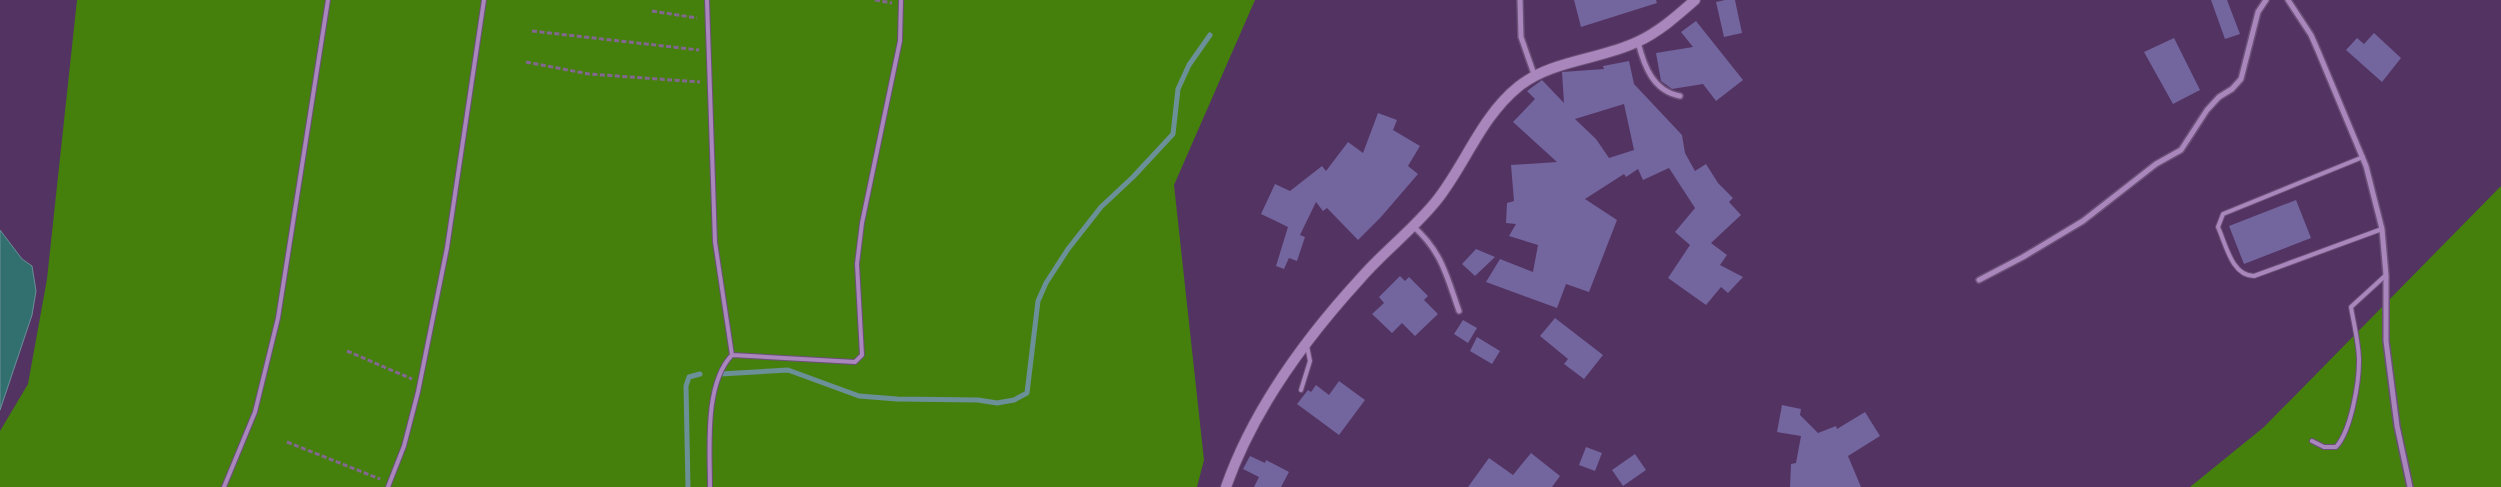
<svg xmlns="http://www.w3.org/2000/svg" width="2501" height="487" font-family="Raleway,sans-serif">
<rect width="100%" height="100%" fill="#533362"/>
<path fill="#45800d" d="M77 0H1255L1174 185 1204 460 1197 487H0V431L28 384 47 279Z
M2501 186V487H2190L2264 427Z"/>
<path fill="#32706f" stroke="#6b9098" d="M0 230 22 259 32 266 36 291 32 315 0 410Z"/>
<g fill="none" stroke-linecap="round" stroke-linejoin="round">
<path stroke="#6b9098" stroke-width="5" d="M720 374 788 370 859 396 897 399 978 400 997 403 1014 400 1027 393 1038 301 1046 283 1068 249 1101 207 1133 177 1173 134 1178 89 1189 65 1210 35
M688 487 686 386 689 377 700 374"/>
</g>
<path fill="#73659d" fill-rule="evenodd" d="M1574 0H1656L1657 3 1581 27Z
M1725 0H1735L1742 33 1724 37 1716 2Z
M2211 0H2227L2240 34 2225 39Z
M1696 21 1743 80 1716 101 1703 84 1672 89 1661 81 1656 53 1693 47 1681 32Z
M2374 33 2401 58 2382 82 2346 50 2357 38 2364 44Z
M2174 38 2200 90 2173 104 2144 52Z
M1629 61 1634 84 1682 135 1685 153 1695 171 1706 164 1718 183 1733 198 1729 202 1741 215 1711 243 1727 255 1720 265 1743 277 1728 293 1721 287 1706 305 1668 278 1690 245 1675 232 1695 208 1669 168 1643 180 1638 169 1626 177 1624 174 1585 199 1617 220 1589 292 1566 284 1557 308 1486 282 1500 259 1533 272 1538 245 1509 236 1516 224 1506 223 1507 203 1514 201 1511 165 1557 162 1513 122 1535 99 1527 91 1542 80 1564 103 1562 72 1604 69 1603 66ZM1624 104 1634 150 1609 158 1596 139 1575 119Z
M1378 113 1397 120 1393 130 1420 146 1408 166 1418 174 1381 217 1358 240 1327 208 1323 211 1316 202 1300 235 1305 237 1297 261 1289 258 1284 269 1276 266 1288 227 1261 214 1275 184 1290 191 1322 166 1326 171 1348 142 1363 153Z
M2296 200 2311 238 2244 264 2229 226Z
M1476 249 1495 257 1475 276 1462 264Z
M1400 276 1405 281 1409 277 1428 296 1424 300 1438 314 1415 336 1402 323 1392 333 1372 314 1384 303 1379 297Z
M1555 318 1603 355 1584 379 1564 364 1568 359 1540 336Z
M1463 320 1477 328 1468 343 1454 334Z
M1477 337 1500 351 1492 364 1470 351Z
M1339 381 1365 400 1339 435 1297 404 1308 390 1311 392 1316 385 1329 395Z
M1782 405 1801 409 1800 415 1818 433 1836 426 1837 429 1865 412 1880 436 1848 456 1861 487H1790L1791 464 1796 463 1801 436 1777 432Z
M1586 447 1602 453 1595 471 1579 465Z
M1531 453 1560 476 1552 487H1468L1489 458 1513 475Z
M1635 454 1646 470 1623 486 1612 470Z
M1250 456 1265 463 1266 460 1289 472 1281 487H1254L1259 477 1243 469Z"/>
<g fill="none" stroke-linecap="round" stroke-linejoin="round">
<g stroke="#6b5078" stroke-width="6">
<path id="service" d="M707 0 715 242 732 355C704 384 710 449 710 487
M2363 157 2223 214 2218 227C2226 245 2232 276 2254 276L2382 229
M732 355 855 362 862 355 857 264 862 223 900 41 901 0
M1301 390 1310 361 1307 346
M2312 441 2324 447H2336C2351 431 2359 383 2359 361 2359 344 2354 325 2351 307L2386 275
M224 487 255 412 278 318 328 0
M388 487 404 446 418 392 447 248 484 0"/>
</g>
<g stroke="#6b5078" stroke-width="8">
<path id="minor" d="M1520 0 1521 37 1535 77
M2288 0 2311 35 2318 51 2366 166 2382 229 2386 275V341L2397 426 2410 487
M1638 42C1644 66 1653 91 1680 96
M1414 227C1442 252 1447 277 1459 311
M1979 280 2023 257 2083 221 2156 164 2181 150 2207 110 2219 97 2232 89 2241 79 2258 12 2266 0"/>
</g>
<g stroke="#6b5078" stroke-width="12">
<path id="secondary" d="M1226 487C1253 410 1305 339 1360 279 1384 251 1414 229 1437 200 1465 165 1481 117 1518 87 1551 60 1599 60 1637 42 1659 32 1678 15 1695 0"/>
</g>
<path stroke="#836791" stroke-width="3" stroke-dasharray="5 2.5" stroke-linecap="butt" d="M875 0 892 3
M652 11 697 18
M532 31 699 50
M526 62 589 74 700 82
M347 351 412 379
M287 442 380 479"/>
<use href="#service" stroke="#a986bb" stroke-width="4"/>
<use href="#minor" stroke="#a986bb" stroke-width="5"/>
<use href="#secondary" stroke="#a986bb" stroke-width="10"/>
</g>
</svg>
